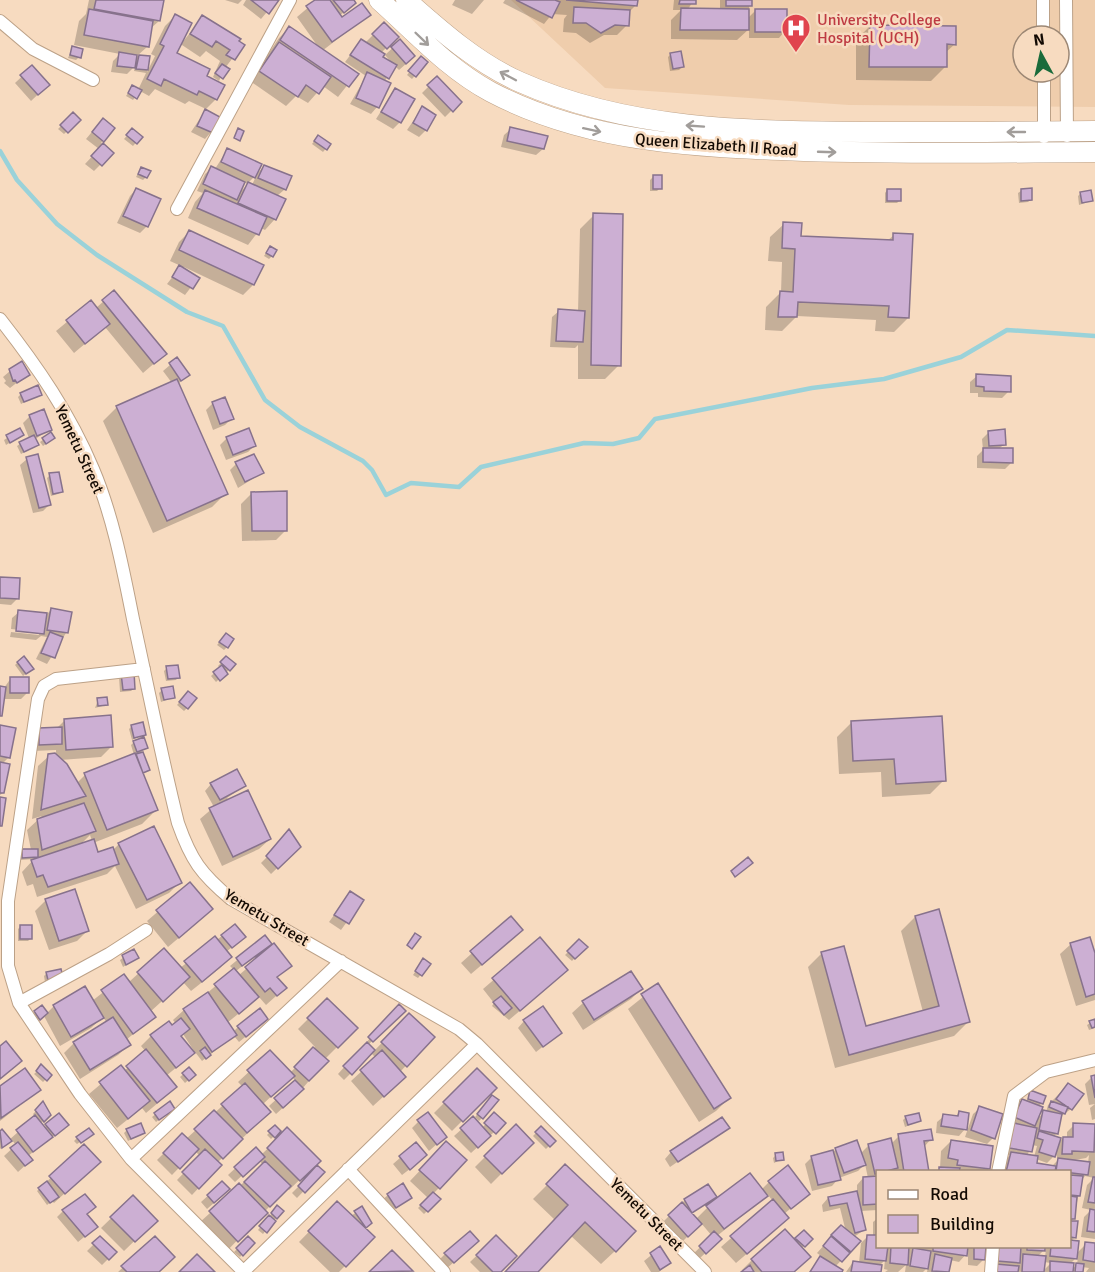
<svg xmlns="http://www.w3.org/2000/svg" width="1095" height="1272" font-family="Signika,sans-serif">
<rect width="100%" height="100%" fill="#f7dbc0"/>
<path fill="#efcdac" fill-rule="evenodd" d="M511 0H1095V107L849 105 605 88ZM1023 36H1059V72H1023Z"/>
<path fill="#0003" fill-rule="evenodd" d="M89 0H163L159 21 150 29 147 47 137 56 148 58 147 72 155 56 151 54 165 26 175 16 181 44 203 17 242 46 225 68 219 81 213 77 220 61 206 51 200 57 179 43 175 53 205 77 216 99 206 109 189 101 185 104 155 89 149 96 140 91 133 100 126 96 132 87 138 90 146 73 134 71 135 66 127 74 111 72 113 61 120 54 74 45 79 21 86 14Z
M225 0H242L238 4Z
M246 0H277L261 19 243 5Z
M317 0H352L348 9 339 16 342 19 369 15 322 51 356 74 338 97 323 86 308 103 296 96 286 106 250 81 279 38 289 28 319 48 297 17Z
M455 0H484L472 14 452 5Z
M505 0H636V5L628 13 627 25 617 35H604L590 43 576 33 563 32 564 19 567 15 552 14 544 24 503 3Z
M674 0H694L688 9 720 10V0H750L748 18 755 11 785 31 779 38H749V29L737 40 671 39V20L681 10H673Z
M384 24 397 37 381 53V57L392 63 385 55 400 41 407 63 399 70 395 66 384 82 377 107 371 114 350 104 366 76 345 62 361 41 365 43Z
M870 26 955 44 945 53V67L931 81 856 80V40Z
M73 47 79 57 76 60 68 58Z
M671 54 682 67 679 70 670 71 668 57Z
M421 58 426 63 412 79 407 75Z
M32 67 48 85 31 101 15 83Z
M437 78 460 102 445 117 422 93Z
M395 89 400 122 393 129 376 119Z
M422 108 426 130 419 137 407 130Z
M205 111 211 132 205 139 191 132Z
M73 114 79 120 64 134 58 129Z
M96 127 113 129 101 143 112 153 94 171 85 164 99 149 86 139Z
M511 129 543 149 536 155 501 147 504 135Z
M132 130 141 137 133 146 124 139Z
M315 140 329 145 323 152 312 144Z
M227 150 255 176 264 166 290 177 284 190 277 196 275 219 265 230 261 228 248 245 188 218 195 202 203 193 197 191 205 174 212 168 215 169ZM257 174 252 185 248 183ZM244 182 248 184 239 193Z
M141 168 146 177 143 180 136 177Z
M653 177 660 188 657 191H650V180Z
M136 189 147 226 140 233 117 223 130 196Z
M887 190 900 200 897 203H885V193Z
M1021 191 1031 199 1028 202 1019 203 1018 193Z
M1081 193 1091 201 1079 205 1078 196Z
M594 215 619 365 605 379H578V345L575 348 550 347 552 317 559 311 578 312 580 229Z
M784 224 800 237 887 241 894 235 908 318 894 332 875 331 876 320 797 316 782 331 765 330 766 307 781 292 782 262 768 261 770 237Z
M189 232 262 266 253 285 243 295 184 267 183 269 198 278 185 295 167 284 181 266 170 261 179 242Z
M268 250 272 256 269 259 264 256Z
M114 292 165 354 143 373 105 327 74 353 56 331 91 302 96 308Z
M177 359 188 375 178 384 226 493 212 507 153 533 103 421 117 407 172 383 163 371Z
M10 371 28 374 10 388 4 383 6 381 3 377Z
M977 376 1009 391 1002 398 978 397V393H970V382Z
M21 394H40L21 404 18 397Z
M224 399 232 418 225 425 213 430 206 410 212 404Z
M30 416 50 429 34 440 37 445 34 447 21 454 17 446 29 438 23 423Z
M19 430 22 435 6 445 4 440Z
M989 432 1004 444 999 449 1012 462 1005 469 977 468V456L983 450 982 439Z
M51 434 50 441 43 446 40 442Z
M227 438 254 446 248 452 226 460 220 445Z
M27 459 50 504 43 511 33 513 20 465Z
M236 464 262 473 238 488 230 470Z
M50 475 61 491 58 494 51 496 47 478Z
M252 493 286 530 276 540 242 541 241 504Z
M0 579 18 598 11 605 0 604Z
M51 610 66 633 47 664 36 659 47 637 41 636 36 640 10 637 11 632 39 635V632L11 629 12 618 19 612 46 615Z
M223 638 227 647 224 650 217 645Z
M226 658 234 665 216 682 211 676 220 668 218 666Z
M17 663 29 671 23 676 15 665Z
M167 668 178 677 176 680 166 681 164 671Z
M122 674 134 688 131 691 120 692 119 677Z
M11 678 27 693 21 699H3L0 688H4Z
M162 690 174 697 161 702 159 693Z
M185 696 187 708 184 711 177 705Z
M98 700 106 705 95 708Z
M65 720 111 747 101 757 60 760 77 783 85 775 134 755 131 745 134 742 146 748 141 752 148 770 142 774 156 810 142 824 93 843 97 853 112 851 119 844 180 882 169 893 136 909 115 866 107 874 37 897 33 884 27 886 22 872 34 859 20 860V854L31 850 27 830 42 816 32 819 38 766 49 756 56 755V750L33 751 39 729H56ZM90 835 92 841 80 845Z
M851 723 944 780 930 794 882 797 881 772 839 774 837 737Z
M132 726 144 734 132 740 129 729Z
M0 727 9 757 2 764 3 793 0 795Z
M211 784 244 786 227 798 270 839 259 849 222 866 200 819 214 807 205 791Z
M277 847H299L271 874 261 863Z
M190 884 201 919 168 947 147 921Z
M350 893 362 901 341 930 329 922Z
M46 900 87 931 77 941 49 950 35 911Z
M938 911 968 1022 954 1036 835 1068 808 967 822 953 864 1028 923 1012 901 931 915 917Z
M511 918V940L471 974 461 963Z
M21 926 31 938 28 941H18V929Z
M235 926 237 943 226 952 230 957 220 968 191 991 183 982 150 1012 154 1017 126 1040 129 1045 118 1055 80 1079 64 1053 74 1043 107 1023 103 1017 91 1028 60 1046 44 1016 36 1021 32 1015 42 1007 47 1013 54 1006 92 1001 124 976 129 982 164 950 180 968Z
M265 937 263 950 236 971 239 975 273 946 290 966 276 978 285 988 266 1005 259 997 227 1023 233 1032 238 1027 260 1025 239 1042 234 1036 202 1061 195 1052 166 1076 175 1087 165 1097 146 1113 142 1108 117 1128 89 1094 121 1067 124 1071 146 1052 141 1046 151 1036 176 1024 173 1020 184 1010 205 995 234 970 230 966ZM183 1034 194 1051 192 1053 180 1037Z
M540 940 556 980 509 1020 492 1006 494 1003 483 989Z
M579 941 585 947 572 961 565 955Z
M1071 944 1095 958V1000L1076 1006 1060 954Z
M133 951 137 958 123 967 120 960Z
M421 963 429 964 418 978 413 975Z
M47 973 61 977 45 982 44 976Z
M631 973 641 989 631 999 583 1030 572 1013 583 1003Z
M658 985 729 1098 716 1111 699 1122 628 1009Z
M327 1000 356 1028 325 1059 326 1061 296 1096 276 1114 269 1106 296 1081 292 1077 262 1105 259 1122 217 1163 220 1165 192 1195 177 1180 200 1156 195 1151 172 1175 157 1160 182 1135 186 1139 243 1087 238 1082 270 1052 290 1073 315 1047 298 1029Z
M399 1006 404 1011 368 1045 374 1051 409 1015 433 1037 400 1072 394 1087 373 1106 351 1081 376 1058 371 1053 344 1080 338 1074Z
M1095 1020V1028L1089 1030 1087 1025Z
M524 1021 560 1033 536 1052 518 1028Z
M42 1067 50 1075 43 1082 34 1074Z
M189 1069 194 1075 185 1083 180 1077Z
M25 1070 39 1090 0 1121V1087Z
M477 1070 495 1088 452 1131 434 1113Z
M1092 1077H1095V1119L1092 1120 1090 1108 1095 1104 1089 1105 1085 1084Z
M1068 1085 1071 1109 1060 1117 1057 1133 1053 1137 1057 1144 1063 1138H1067V1132L1074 1125 1093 1148 1095 1146V1239L1081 1237 1084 1217 1091 1210 1082 1208 1087 1185 1094 1178 1085 1176 1081 1181 1074 1218 1070 1222 1075 1237 1070 1242 1077 1253 1086 1244 1095 1245V1272H1086L1089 1268 1082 1267 1081 1272H990L993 1246H1044V1249L1046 1246H1070V1172H999L1001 1164 1010 1155 1003 1154 1015 1107 1022 1100 1026 1102 1031 1092 1042 1103 1038 1107 1036 1119 1046 1112 1048 1105ZM1032 1145 1037 1146 1034 1157 1027 1156ZM1056 1154 1058 1160 1052 1166 1035 1165 1036 1159 1047 1163ZM1089 1155 1088 1163 1069 1161 1086 1158ZM1046 1248 1045 1258 1037 1257ZM1078 1256 1077 1265 1072 1269 1070 1264ZM1044 1262 1051 1263 1043 1271Z
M490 1100 482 1118 479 1121 475 1117Z
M170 1103V1111L156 1122 152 1117Z
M43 1104 49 1115 40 1124 44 1128 46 1126 60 1131 28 1156 31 1160 18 1172 4 1156 16 1145 11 1139 0 1149V1133L2 1131 9 1140 35 1117 33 1114Z
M980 1108 993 1138 987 1144 965 1137 973 1114Z
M959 1113 965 1129 959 1136 936 1133 937 1122 944 1116 955 1117Z
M494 1115 504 1123 471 1153 454 1136 473 1119 482 1128Z
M906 1117 919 1121 905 1127 903 1120Z
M418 1122 438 1143 429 1151 412 1128Z
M516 1126 532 1143 491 1184 475 1167Z
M275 1127 279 1131 271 1139 267 1135Z
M728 1127 670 1167 665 1159 671 1152Z
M541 1128 554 1141 546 1149 533 1136Z
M127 1130 140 1135 128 1141 124 1133Z
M287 1130 319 1161 289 1190 287 1188 227 1251 199 1223 263 1165 259 1160 235 1182 228 1175 256 1149 261 1155Z
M89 1136 77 1144 74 1141 77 1138Z
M899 1136 931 1139 924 1147 928 1172H878V1210L860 1211 864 1230 854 1237 859 1241 835 1267 840 1272H809L821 1256 817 1253 834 1234 846 1232 840 1208 823 1212 822 1205 828 1198 857 1192V1185L863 1178H868L865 1164 858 1171 839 1178 832 1186 812 1191 805 1164 812 1157 831 1154 836 1149 860 1154 869 1145 891 1144Z
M951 1141 989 1169 986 1172H937L940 1168 941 1151Z
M446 1143 465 1161 433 1194 439 1199 424 1214 418 1208 428 1198 410 1181Z
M416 1144 419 1162 402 1175 393 1164Z
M84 1146 88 1172 54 1203 52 1201 47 1205 37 1191Z
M776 1155 782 1159 774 1163 773 1158Z
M565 1167 615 1251 601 1264 570 1235 535 1272H506L555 1220 533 1199Z
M317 1168 322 1172 297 1198 292 1193Z
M769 1182 808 1194 784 1214 777 1228 736 1263 721 1247 773 1201 768 1195 717 1236 720 1239 699 1259 693 1254 712 1236 701 1223 681 1243 662 1223 685 1200 708 1186 715 1197 691 1214 696 1219 710 1205 761 1190Z
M222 1183V1196L207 1209 201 1202Z
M388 1195 410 1197 389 1213 381 1201Z
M133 1197 156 1220 124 1251 101 1228Z
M337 1203 351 1216 361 1209 368 1226 364 1228 373 1237 339 1272H330L299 1242Z
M277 1207 282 1211 263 1234 258 1230Z
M63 1211 89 1233 78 1242 57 1217Z
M878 1218V1246H984V1259L977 1266 968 1265V1252L959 1262 950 1260 947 1272H927L928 1267 923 1272H905L906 1265 898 1272H885L888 1270 884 1269 885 1260 880 1265 879 1272H846L853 1262 859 1263 861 1243 868 1236 873 1237V1222Z
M785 1231 794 1241 804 1232 811 1239 801 1249 793 1272H743L742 1270 752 1260Z
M496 1237 499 1272H480L470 1262Z
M100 1238 115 1252 102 1265 87 1251Z
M155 1238 157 1272H118Z
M248 1238 253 1243 240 1257 234 1252Z
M470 1248 446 1269 439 1260 445 1254Z
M660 1248 669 1263 659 1272H651L644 1261Z
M392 1252 410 1272H371Z"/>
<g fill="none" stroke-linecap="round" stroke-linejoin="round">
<path stroke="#9ad2d9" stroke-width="4.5" d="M0 151 17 180 57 224 97 255 187 312 223 326 265 400 300 427 363 461 372 470 386 495 411 483 459 487 481 467 584 443 613 444 639 438 655 419 812 388 884 379 961 357 1007 330 1095 336"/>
</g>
<path fill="#ccafd3" stroke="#87728c" stroke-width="1.5" d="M96 0H164L160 21 94 9Z
M251 0H279L269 14Z
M315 0H330L342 17 362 3 371 15 332 42 306 6Z
M333 0H354L356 3 344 13Z
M516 0H555L560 2 552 18Z
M566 0H638L637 6Z
M680 0H696V4H679Z
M726 0H752V6H726Z
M574 7 630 10 629 26 615 25 601 33 586 23H573Z
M681 8 749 9V30H680Z
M89 9 153 21 149 47 84 35Z
M755 9H787V32H755Z
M175 14 192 23 177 53 210 69 207 76 225 85 217 100 199 91 197 95 164 79 161 86 147 79 164 46 160 44Z
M202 15 241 39 239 41 245 45 235 60 226 55 230 50 216 41 212 47 190 34Z
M384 22 399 37 387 49 372 34Z
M870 25 956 26V45L947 44V67H869Z
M289 26 359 74 349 87 280 40Z
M361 39 385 54 383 57 397 65 389 79 350 55Z
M400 39 415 56 406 64 391 47Z
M279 42 331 77 319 94 306 85 298 97 259 71Z
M72 46 83 49 81 58 70 55Z
M681 51 684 67 673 69 670 53Z
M119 52 137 55 135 68 117 66Z
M139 55 150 56 148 70 136 69Z
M421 56 428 62 416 77 408 71Z
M222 64 230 69 223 79 215 73Z
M32 65 50 85 38 95 20 75Z
M367 72 391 83 379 108 356 98Z
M437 76 462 102 453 112 427 85Z
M132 85 142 90 137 99 128 93Z
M395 88 415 99 401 123 381 112Z
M422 106 436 115 427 131 413 123Z
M205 109 220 117 213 133 197 126Z
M73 112 81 120 68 133 60 125Z
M103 118 115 128 104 142 92 132Z
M510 127 548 136 544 149 507 141Z
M132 128 143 137 137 144 126 135Z
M238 128 244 131 240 141 234 138Z
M318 135 331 144 327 150 314 141Z
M103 143 114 153 102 166 91 156Z
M227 148 262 164 255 178 221 162Z
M264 165 292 176 286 190 258 178Z
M211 166 245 182 237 200 203 184Z
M141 167 151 171 147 178 138 174Z
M653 175H662V189H653Z
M248 182 286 199 276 220 238 203Z
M136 188 161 199 148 227 123 216Z
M1032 188V200L1021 201V189Z
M887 189H901V201H887Z
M205 190 267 217 259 235 197 208Z
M1091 190 1093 201 1082 203 1080 192Z
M593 213 623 214 621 366 591 365Z
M783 222 802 223 801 236 893 240V233L913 234 909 318 888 317 889 306 798 302 797 317H778L780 291 793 292 795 249 782 248Z
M189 230 264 265 254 285 179 250Z
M270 246 277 250 273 257 266 253Z
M179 265 200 278 193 289 172 277Z
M114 290 167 354 154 364 102 300Z
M91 300 110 324 85 344 66 320Z
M558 309 585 311 583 342 556 341Z
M177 357 190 375 181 381 169 363Z
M22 361 30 375 17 383 15 380 13 381 9 369Z
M976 374 1011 376V392L984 391V387L976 386Z
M177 379 228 494 167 521 116 406Z
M38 385 42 395 24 402 20 393Z
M225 397 234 419 220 424 212 402Z
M44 409 52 430 37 436 29 415Z
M20 428 24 435 10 443 6 435Z
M249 428 256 446 233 455 226 437Z
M1005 429 1006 445 989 446 988 431Z
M51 432 55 438 46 444 42 438Z
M34 435 39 445 24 452 19 442Z
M983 448H1013V463L983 462Z
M38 454 51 505 39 508 26 457Z
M254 454 264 473 245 482 235 462Z
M59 472 63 492 53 494 49 473Z
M287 491V531H252L251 492Z
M0 577 20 578 19 599 0 598Z
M51 608 72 612 68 633 47 630Z
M18 610 47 613 44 634 16 631Z
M50 632 63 637 55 658 41 653Z
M226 633 234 639 228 648 219 642Z
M24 656 34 669 26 674 17 662Z
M226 656 236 664 230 671 220 662Z
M178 665 180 678 168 679 166 666Z
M222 665 228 674 220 681 213 672Z
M134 672 135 689 123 690 121 673Z
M10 677H29V693H10Z
M0 686 6 687 2 716H0Z
M173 686 175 698 164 700 161 688Z
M188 691 197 698 188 709 179 702Z
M107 697 108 705 98 706 97 698Z
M111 715 113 747 66 750 64 719Z
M942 716 946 781 896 784 894 759 853 761 851 721Z
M143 722 146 735 134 738 131 725Z
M0 725 16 728 10 758 0 756Z
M62 727V744L39 745V728Z
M144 737 148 748 137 752 133 741Z
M143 752 150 770 143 773 136 754Z
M55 753 67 764 86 796 41 810 48 754Z
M135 753 158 810 107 830 84 773Z
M0 762 10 764 4 793H0Z
M237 769 246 786 220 800 210 783Z
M248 790 271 839 233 857 209 808Z
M0 797 6 798 2 826H0Z
M84 803 96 831 42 850 37 819Z
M154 826 182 883 147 900 118 843Z
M289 829 301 847 278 869 266 856Z
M94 839 98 852 113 847 119 864 48 887 43 875 37 877 31 860Z
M22 849H38V857L22 858Z
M748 857 753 863 735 877 731 871Z
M190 882 213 909 179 938 156 910Z
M75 889 89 931 59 941 45 899Z
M350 891 364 900 349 924 334 915Z
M939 909 970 1022 849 1055 821 952 844 946 866 1026 939 1006 915 916Z
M511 916 523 930 482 965 470 951Z
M235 924 246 937 232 948 221 935Z
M20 925H32V939H20Z
M415 933 421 937 412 949 407 945Z
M265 935 272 944 242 966 236 958Z
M215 936 232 957 202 982 184 961Z
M540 937 568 970 520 1011 492 978Z
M1090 937 1095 953V994L1086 997 1070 943Z
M579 939 588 947 575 959 567 951Z
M274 943 292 966 277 977 287 988 277 996 270 988 265 992 245 967Z
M164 948 190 977 163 1002 137 972Z
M134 949 139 958 126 965 122 955Z
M423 958 431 964 422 976 415 971Z
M234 968 259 997 239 1014 214 984Z
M61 969 63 977 48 980 46 972Z
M631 971 643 989 594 1020 582 1001Z
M124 974 156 1017 133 1034 101 990Z
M658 983 731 1098 714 1109 641 994Z
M85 986 104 1018 71 1037 53 1005Z
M208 992 237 1035 212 1052 183 1009Z
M501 996 512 1008 504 1015 493 1002Z
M327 998 358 1028 338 1048 307 1018Z
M399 1004 406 1011 373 1042 368 1037Z
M42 1005 48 1013 40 1020 34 1011Z
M543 1006 562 1033 543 1047 523 1020Z
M260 1008 268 1019 246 1037 237 1026Z
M409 1013 435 1037 407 1067 381 1042Z
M113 1017 131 1045 90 1070 73 1042Z
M181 1018 190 1029 181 1036 195 1053 176 1068 150 1035 169 1021 172 1025Z
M1095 1019V1027L1092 1028 1089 1021Z
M6 1041 22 1061 0 1079V1046Z
M367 1042 375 1050 352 1075 343 1066Z
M205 1047 211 1055 206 1059 200 1051Z
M313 1047 329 1061 309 1081 294 1067Z
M146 1049 177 1087 157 1103 126 1066Z
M270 1050 295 1076 271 1097 247 1070Z
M382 1050 406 1077 384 1097 360 1070Z
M41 1064 52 1075 47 1081 36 1071Z
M121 1065 150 1101 128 1119 99 1082Z
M189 1067 196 1075 189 1081 182 1073Z
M25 1068 41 1090 1 1118 0 1086Z
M477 1068 497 1088 463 1122 443 1102Z
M1095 1075V1098L1091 1076Z
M295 1080 304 1089 283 1108 274 1098Z
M245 1083 271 1112 247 1133 221 1104Z
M1068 1083 1084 1094 1072 1110 1056 1099Z
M1030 1090 1046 1096 1043 1104 1028 1099Z
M492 1095 499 1100 483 1119 477 1114Z
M1022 1099 1043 1107 1035 1126 1014 1117Z
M43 1101 51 1115 44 1122 35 1110Z
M170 1101 175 1109 159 1120 154 1113Z
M1051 1101 1068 1107 1065 1114 1049 1107Z
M979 1106 1003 1114 995 1139 971 1130Z
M214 1110 243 1139 223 1159 194 1129Z
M1043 1110 1062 1114 1058 1134 1039 1130Z
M959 1111 969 1113 967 1130 941 1126 943 1114 958 1116Z
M428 1112 447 1137 437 1145 417 1120Z
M494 1112 506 1123 496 1134 484 1123Z
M59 1113 69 1125 55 1136 45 1124Z
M919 1113 921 1121 908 1125 905 1116Z
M35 1115 53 1137 33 1152 16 1130Z
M473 1116 491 1136 478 1148 460 1128Z
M722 1117 730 1128 678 1162 670 1151Z
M141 1123 145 1133 131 1139 126 1129Z
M1014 1123 1037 1128 1032 1152 1009 1148Z
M1073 1123 1095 1124 1094 1152 1072 1151V1154H1062L1063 1137H1073Z
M516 1124 534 1143 502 1174 484 1156Z
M275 1125 281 1131 275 1138 268 1131Z
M541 1126 556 1141 550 1147 535 1132Z
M287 1127 321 1161 300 1181 267 1148Z
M89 1128 94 1134 81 1143 76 1137Z
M2 1129 12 1141 2 1148 0 1131Z
M931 1129 933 1140 924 1141 929 1172H904L898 1134Z
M1039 1131 1061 1138 1055 1157 1039 1152 1043 1140 1037 1138Z
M182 1133 199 1149 180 1169 163 1153Z
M891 1138 898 1168 875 1174 868 1144Z
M857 1140 866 1165 844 1173 835 1148Z
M951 1140 993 1146 990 1169 957 1165 958 1160 948 1158Z
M446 1141 467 1160 440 1189 419 1170Z
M18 1142 33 1160 25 1166 10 1148Z
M416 1142 427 1155 410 1170 399 1156Z
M84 1144 101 1162 65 1194 49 1176Z
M256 1147 265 1157 243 1177 234 1167Z
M205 1149 222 1165 199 1189 182 1172Z
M833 1150 841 1180 818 1185 811 1156Z
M783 1152 784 1160 776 1161 775 1153Z
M1011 1152 1038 1156 1037 1163 1056 1166 1055 1172H1006Z
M1058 1158 1090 1162 1088 1175 1056 1171Z
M265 1161 291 1186 270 1207 244 1182Z
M565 1164 636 1231 616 1252 585 1222 538 1272H505L568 1205 546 1184Z
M317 1165 325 1172 305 1193 298 1186Z
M788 1165 810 1194 791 1209 768 1181Z
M939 1167 960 1168 959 1172H939Z
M750 1173 768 1196 724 1229 706 1206Z
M1070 1175 1083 1176 1080 1196 1070 1195Z
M878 1176V1204L863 1205V1177Z
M1093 1177H1095V1203L1088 1202Z
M47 1181 59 1197 50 1203 38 1188Z
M222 1181 230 1189 214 1203 207 1195Z
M239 1183 268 1213 238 1242 209 1211Z
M403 1183 412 1198 396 1208 387 1194Z
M708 1184 717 1197 692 1213 684 1199Z
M857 1191 866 1230 855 1233 847 1203 830 1206 828 1197Z
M433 1192 441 1199 428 1212 420 1205Z
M85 1194 96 1207 87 1214 98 1227 85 1237 62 1210Z
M133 1195 158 1221 135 1242 110 1217Z
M1070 1196 1077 1197 1075 1219H1070Z
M773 1199 789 1218 747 1254 730 1236Z
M337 1201 375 1237 346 1267 308 1231Z
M682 1202 702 1224 688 1237 668 1215Z
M277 1205 284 1211 277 1219 271 1213Z
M362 1206 372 1223 366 1228 354 1211Z
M1090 1209 1095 1210V1232L1087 1231Z
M269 1215 276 1221 267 1233 259 1226Z
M1070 1221H1078L1076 1238 1070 1237Z
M841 1225 861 1241 851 1252 831 1235Z
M785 1229 811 1257 794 1272H762L751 1259Z
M804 1230 813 1239 805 1247 795 1238Z
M470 1231 479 1241 454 1263 444 1253Z
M714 1231 722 1239 706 1254 699 1246Z
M496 1235 517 1256 501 1272H493L476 1255Z
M867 1235H878V1246H888L886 1261 865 1259Z
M100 1236 117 1252 109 1260 92 1243Z
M155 1236 175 1257 159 1272H127L121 1266Z
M248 1236 255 1243 243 1256 236 1248Z
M831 1236 850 1253 842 1262 823 1246Z
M1070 1240 1079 1241 1077 1259 1050 1256 1051 1246H1070Z
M1085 1242 1095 1243V1262L1083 1260Z
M660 1246 671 1263 660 1270 650 1253Z
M891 1246H909L908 1265 890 1263Z
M933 1246H968L967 1256 933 1251Z
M974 1246H986L985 1260 974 1259Z
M998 1246H1021L1020 1263 997 1261Z
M1027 1246H1045V1251L1027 1250Z
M913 1248 931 1251 928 1269 910 1266Z
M392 1250 413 1271 369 1272Z
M197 1254 215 1272H179Z
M935 1254 952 1258 949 1272 932 1271Z
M1023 1254 1046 1256 1044 1272H1022Z
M820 1256 843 1270 842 1272H810Z
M853 1261 882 1265 881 1272H851Z
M1050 1261 1074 1263 1073 1272H1050Z
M1076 1263 1084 1264 1083 1272H1075Z
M996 1264 1019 1266 1018 1272H995Z
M750 1265 754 1272H741Z"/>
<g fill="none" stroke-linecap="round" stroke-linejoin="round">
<g stroke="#bca187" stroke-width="14">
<path id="minor" d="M1043 0V36
M1066 0 1067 136
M0 21 33 49 93 80
M1044 72V137
M177 209 290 0
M0 319C37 366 70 414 93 469 113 516 123 569 133 619 148 687 161 755 178 823 191 860 201 874 231 899L459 1029 477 1044 705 1272
M144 669 56 679 44 686 38 699 8 901V966L19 1003 80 1094 131 1159 244 1272
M19 1003 109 954 146 930
M131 1159 341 961
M348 1169 444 1272
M998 1172 1014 1096 1046 1072 1095 1060
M243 1272 477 1044
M991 1272 993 1246"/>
</g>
<g stroke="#bca187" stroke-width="21">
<path id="trunk" d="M379 0C415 32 448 69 491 92 588 143 696 147 804 151 901 154 998 153 1095 152
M406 0C441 31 477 63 520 82 632 132 757 131 877 132 950 132 1022 132 1095 131"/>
</g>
<use href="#minor" stroke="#fff" stroke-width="12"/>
<use href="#trunk" stroke="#fff" stroke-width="20"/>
</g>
<defs><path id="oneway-shaft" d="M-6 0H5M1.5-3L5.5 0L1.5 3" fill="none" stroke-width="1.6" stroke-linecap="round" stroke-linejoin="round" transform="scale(1.5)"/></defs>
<g stroke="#a19d9a">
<use href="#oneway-shaft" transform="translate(422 39) rotate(44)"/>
<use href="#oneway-shaft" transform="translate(508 76) rotate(-152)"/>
<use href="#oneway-shaft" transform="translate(695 126) rotate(-176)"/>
<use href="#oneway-shaft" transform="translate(592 130) rotate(12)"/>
<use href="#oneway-shaft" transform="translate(1016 132) rotate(-180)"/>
<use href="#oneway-shaft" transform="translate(827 152) rotate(2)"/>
</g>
<defs>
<g id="hospital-pin" transform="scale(1.5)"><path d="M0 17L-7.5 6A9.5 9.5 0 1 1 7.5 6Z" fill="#e0444e" stroke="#f7dbc0"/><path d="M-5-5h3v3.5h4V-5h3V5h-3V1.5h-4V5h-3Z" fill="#fff"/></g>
</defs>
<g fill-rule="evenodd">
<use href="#hospital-pin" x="796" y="28"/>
</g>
<g text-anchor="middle" stroke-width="5" stroke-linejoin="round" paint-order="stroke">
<g font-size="16" fill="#be3a42" stroke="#f7dbc0" text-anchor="start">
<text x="817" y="25">University College<tspan x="817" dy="18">Hospital (UCH)</tspan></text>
</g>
<g font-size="16" fill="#130a03" stroke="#f7dbc0">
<text transform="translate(716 144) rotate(4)" y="6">Queen Elizabeth II Road</text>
<text transform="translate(80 449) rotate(65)" y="6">Yemetu Street</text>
<text transform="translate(267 917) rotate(31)" y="6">Yemetu Street</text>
<text transform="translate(647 1214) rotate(45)" y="6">Yemetu Street</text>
</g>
</g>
<rect x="876" y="1170" width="195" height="78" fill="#f7dbc0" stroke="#9c8774" stroke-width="1.5"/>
<rect x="888" y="1190" width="30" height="9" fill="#ffffff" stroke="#9c8774" stroke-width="1.5"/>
<text x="930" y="1200" font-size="18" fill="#130a03">Road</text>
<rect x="888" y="1215" width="30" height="18" fill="#ccafd3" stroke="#9c8774" stroke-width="1.5"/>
<text x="930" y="1230" font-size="18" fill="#130a03">Building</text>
<g transform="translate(1041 54) rotate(352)"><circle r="28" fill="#f7dbc0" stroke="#9c8774" stroke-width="1.5"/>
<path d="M0-4.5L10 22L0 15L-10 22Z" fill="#1a6b3b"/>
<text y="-9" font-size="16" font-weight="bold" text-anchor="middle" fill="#130a03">N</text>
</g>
</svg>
